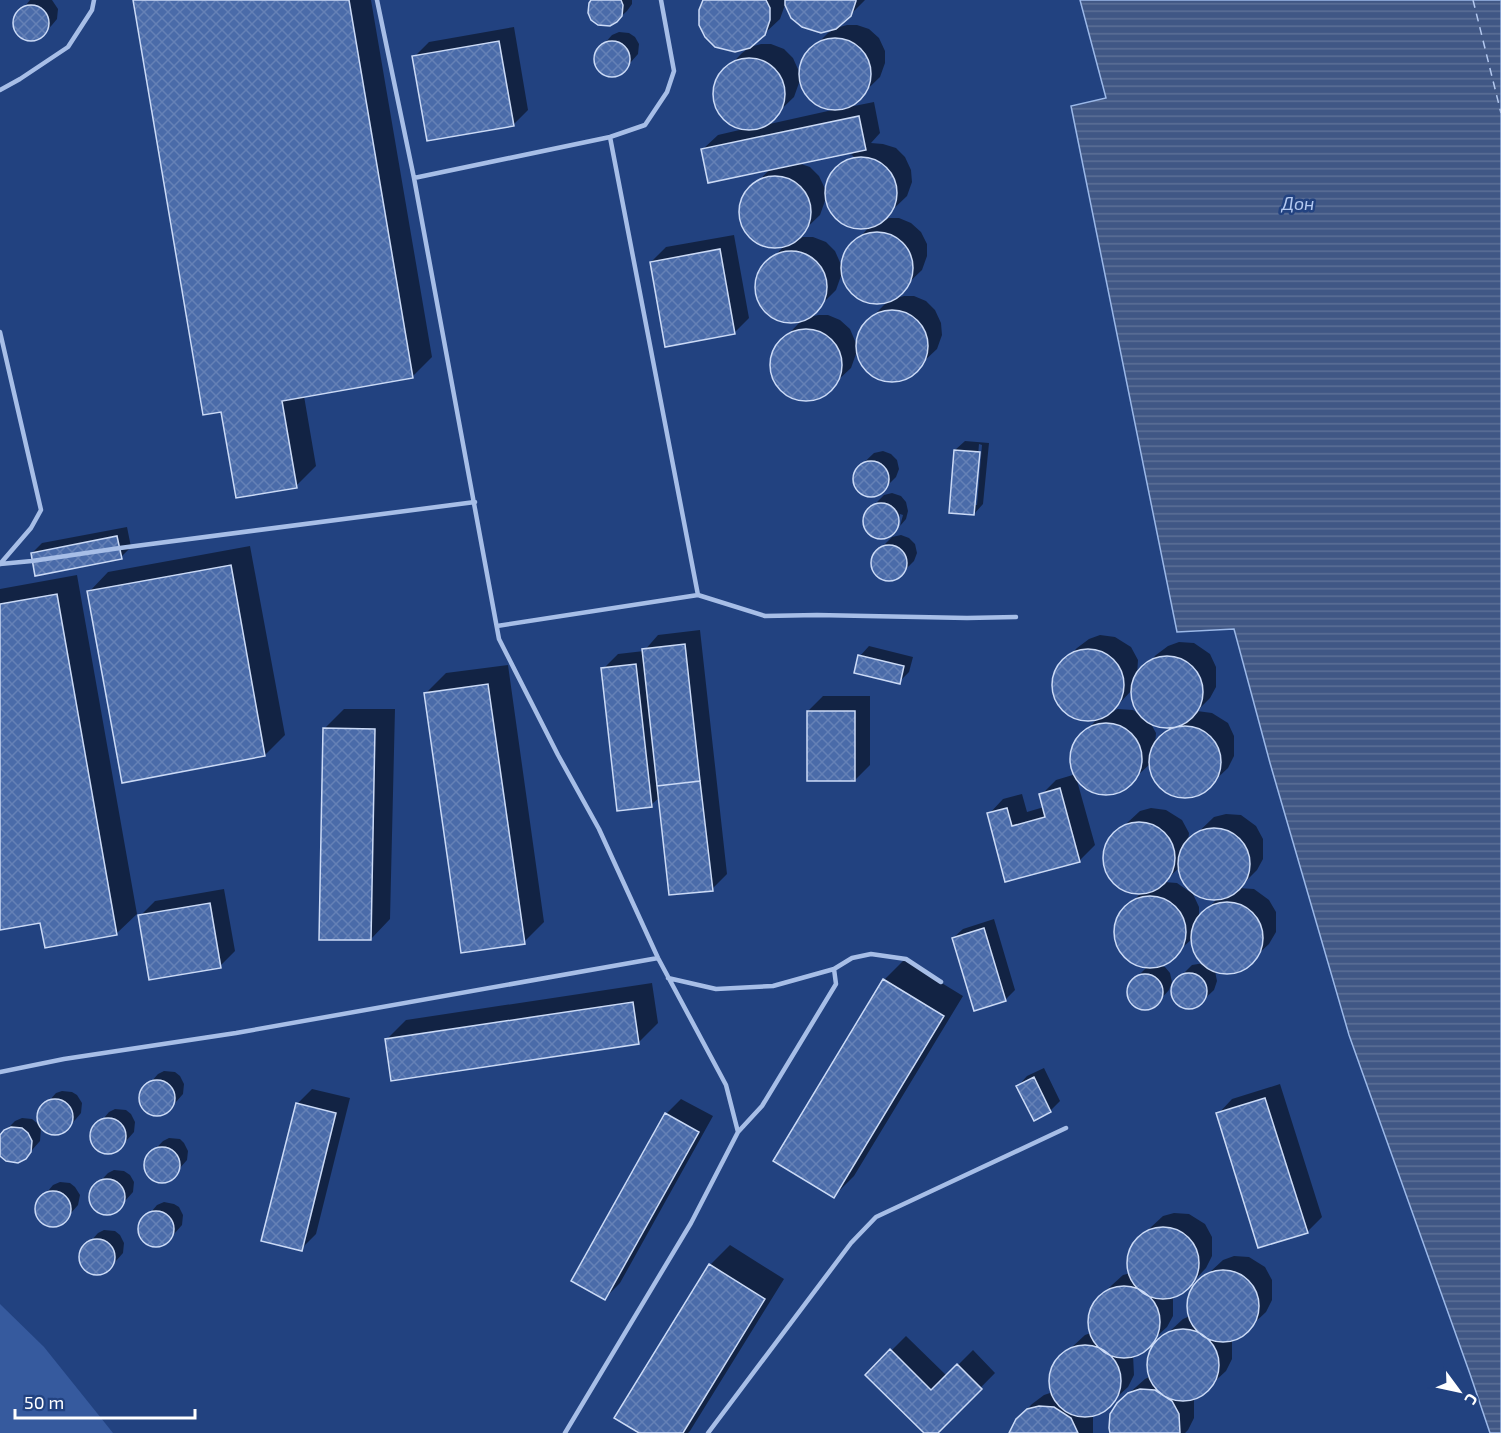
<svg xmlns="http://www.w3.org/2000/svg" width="1501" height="1433" font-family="'Exo 2',sans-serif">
<defs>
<pattern id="water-rules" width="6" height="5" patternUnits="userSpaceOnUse" patternTransform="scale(1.5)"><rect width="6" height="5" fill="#405785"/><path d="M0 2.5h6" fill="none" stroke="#5d7097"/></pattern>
<pattern id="building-cross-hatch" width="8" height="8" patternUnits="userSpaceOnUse" patternTransform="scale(1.5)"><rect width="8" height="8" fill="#4a6ba9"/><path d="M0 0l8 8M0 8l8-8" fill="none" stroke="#6581b6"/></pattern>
</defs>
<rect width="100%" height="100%" fill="#224280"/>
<path fill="#365a9e" d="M0 1304 44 1347 113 1433H0Z"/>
<path fill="url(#water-rules)" stroke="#9bb8e8" stroke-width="1.5" d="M1080 0H1501V1433H1490L1470 1374 1349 1035 1270 763 1234 629 1177 632 1071 106 1106 98Z"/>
<path fill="#0007" fill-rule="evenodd" d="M30 0H52L58 9 57 19 52 25 42 36 34 40 23 38 18 33 14 26 15 18Z
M134 0H371L432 357 412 377 304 396 316 466 296 486 222 410Z
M592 0H632V4L627 11 616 21Z
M704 0H865L850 15 786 2 780 19 764 34Z
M847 25H857L869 29 879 38 885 51V63L880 77 849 107 874 102 880 133 871 143 883 144 896 148 905 157 911 170 912 182 907 196 882 220 889 218H899L911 223 921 232 927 244V256L922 270 892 299 878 303 859 298 850 289 842 273 836 290 821 305 806 318 792 322 773 316 763 308 758 295 757 281 762 269 785 245 776 247 757 242 748 233 742 221V207L746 194 771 168 703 149 718 135 748 128 731 124 722 115 716 103 715 89 720 76 742 53 750 47 761 44H771L784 49 793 58 801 76V69L806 57 812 49 828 33 836 28ZM800 80 808 96 817 104 837 109 765 125 794 97ZM856 150 850 156 852 155 854 157 844 164V162L832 175 828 188V195L819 176 810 167 798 163ZM826 198 834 214 843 223 862 228 870 226 848 250 843 262V269L835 251 826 242 813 237H803L795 239 820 215Z
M514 27 528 110 513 125 414 57 429 42Z
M619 32 629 33 635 37 639 44 638 54 623 71 615 75 604 73 599 69 596 62V53L612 35Z
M734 235 749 318 734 333 651 262 666 247Z
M904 296H914L926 301 935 310 941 323 942 335 937 349 907 377 893 381 874 376 864 367 857 351 851 368 821 396 807 400 787 395 778 386 772 373V360L776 347 798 324 807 318 818 315H828L840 320 850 329 858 348V340L862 328 869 320 884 305 892 299Z
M965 441 989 443 983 504 974 514 955 450ZM979 444 982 445 977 505H974Z
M883 451 891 454 897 460 899 469 896 477 879 494 870 496 862 493 856 486 854 478 857 469 874 453Z
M892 493 901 496 906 502 908 511 906 519 900 526 903 515 900 514 896 529H897L888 536 880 538 872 535 866 529 864 520 867 512 884 495Z
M127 527 131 547 121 557 32 553 42 543Z
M901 535 909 538 915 544 917 553 914 561 897 578 888 580 880 577 874 570 872 562 875 554 892 537Z
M250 546 285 735 265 755 89 592 108 572Z
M77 575 137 914 117 933 41 921 0 929V589Z
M700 630 727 874 712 889 660 797 651 805 603 669 618 654 644 651 658 635Z
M1100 635 1115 637 1131 647 1138 660 1137 676 1141 670 1156 655 1168 646 1179 642 1194 643 1210 654 1216 667V687L1210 698 1197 711 1212 713 1228 723 1234 736V756L1228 768 1212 783 1201 792 1188 796 1175 795 1166 790 1158 783 1153 774 1151 763 1122 790 1109 793 1096 792 1088 787 1076 777 1095 845 1080 860 1006 880 989 814 1003 799 1022 794 1027 812 1044 807 1041 795 1056 780 1076 774 1072 761 1074 748 1080 737 1099 717 1091 720 1078 718 1069 714 1061 707 1056 698 1054 688 1056 675 1062 663 1077 648 1089 639ZM1134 688 1133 695 1135 704 1141 715 1133 710 1118 709 1112 711ZM1150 722 1157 725 1171 727 1159 740 1155 745 1156 733Z
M869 646 913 657 909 672 899 682 860 656Z
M508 665 544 922 524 942 426 693 446 673Z
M823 696H870V765L855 780 808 711Z
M344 709H395L390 919 371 939 324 729Z
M1151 808 1166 810 1182 820 1189 833 1188 842 1214 817 1226 814 1241 815 1256 826 1263 839V859L1257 870 1239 888 1254 889 1269 900 1276 912V932L1269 944 1243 968 1230 972 1215 971 1217 981 1214 990 1197 1006 1189 1008 1180 1005 1174 999 1172 990 1175 982 1192 965 1204 963 1200 959 1195 950 1192 939 1165 963 1159 965 1165 967 1170 973 1172 982 1169 990 1159 1001 1152 1007 1144 1008 1136 1006 1129 999 1128 991 1131 983 1148 966 1140 965 1131 961 1123 953 1118 944 1116 935 1118 922 1124 910 1141 893 1129 891 1121 887 1112 880 1107 871 1105 861 1106 848 1113 836 1140 811ZM1180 867 1182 876 1187 885 1195 893 1204 897 1217 899 1199 917V907L1193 894 1177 883 1164 882Z
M224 889 235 951 220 966 140 916 155 901Z
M994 919 1015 990 1005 1000 953 938 963 929Z
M904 960 963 996 854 1176 834 1196 884 980Z
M652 983 658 1023 638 1043 386 1040 406 1020Z
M1044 1068 1060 1101 1050 1111 1018 1086 1027 1076Z
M164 1071 175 1072 180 1076 184 1084 183 1094 168 1111 161 1114 149 1113 144 1108 141 1102V1093L158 1074Z
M1280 1084 1322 1217 1307 1232 1218 1114 1232 1099Z
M312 1089 350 1098 316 1234 301 1249 297 1104Z
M62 1091 72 1092 77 1095 82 1103 81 1113 76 1119 66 1130 58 1134 47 1132 41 1128 40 1141 25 1158 0 1152V1138L5 1131 15 1121 22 1118 32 1119 38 1124 39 1112 56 1093Z
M681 1099 713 1116 620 1283 605 1298 573 1281 666 1114Z
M115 1109 126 1110 131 1114 135 1122 134 1132 119 1149 112 1152 101 1151 95 1146 92 1140 93 1131 109 1112Z
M169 1138 180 1139 184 1143 188 1151 187 1160 172 1177 165 1181 154 1179 148 1175 145 1168 146 1159 163 1141Z
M114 1170 124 1171 130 1175 134 1182 133 1192 118 1209 110 1213 99 1212 94 1207 91 1200V1191L108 1173Z
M60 1182 70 1183 75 1187 80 1195 78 1205 63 1222 56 1225 45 1224 40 1219 36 1213 37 1204 53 1185Z
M164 1202 174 1204 179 1207 183 1215 182 1225 167 1242 160 1246 149 1244 143 1240 140 1233 141 1224 157 1205Z
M1174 1213 1189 1214 1205 1224 1212 1237V1256L1206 1268 1191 1284 1180 1293 1173 1295V1316L1167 1327 1140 1352 1133 1354 1134 1375 1128 1387 1101 1412 1093 1414V1433H1011L1017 1420 1032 1404 1044 1395 1053 1392 1051 1384 1052 1371 1058 1360 1085 1335 1091 1333 1089 1325 1091 1312 1097 1300 1112 1285 1123 1275 1131 1273 1129 1266 1130 1253 1136 1241 1163 1216Z
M104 1230 115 1231 120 1235 124 1243 123 1253 108 1270 100 1273 89 1272 84 1267 81 1260V1252L98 1233Z
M730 1245 784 1279 690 1431 688 1433H642L710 1265Z
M1234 1256 1249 1257 1265 1267 1272 1280V1300L1266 1312 1250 1327 1239 1337 1232 1339V1359L1226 1371 1200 1395 1194 1398V1418L1188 1430 1185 1433H1112L1118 1403 1145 1379 1151 1376 1149 1368 1150 1355 1156 1344 1183 1319 1190 1316 1189 1309 1190 1296 1196 1285 1223 1260Z
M906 1336 947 1376 973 1350 995 1373 936 1433H926L867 1375Z"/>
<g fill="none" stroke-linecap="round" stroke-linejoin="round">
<path stroke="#b3c8ef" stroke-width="1.5" stroke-dasharray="8 6" stroke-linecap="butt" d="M1473 0 1501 113"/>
</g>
<path fill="url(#building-cross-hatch)" stroke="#cbdaf6" stroke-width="1.5" d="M133 0H349L413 378 282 401 297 488 236 498 221 412 203 415Z
M591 0H621L623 5 622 16 617 22 610 26 598 25 591 20 588 13 589 3Z
M703 0H766L770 8V20L765 35 750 48 735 52 715 47 705 37 699 25V10Z
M785 0H856V1L851 16 836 29 821 33 802 27 791 18 785 5Z
M13 23a18 18 0 1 1 36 0a18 18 0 1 1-36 0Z
M799 74a36 36 0 1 1 72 0a36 36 0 1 1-72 0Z
M499 41 514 126 427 141 412 56Z
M594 59a18 18 0 1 1 36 0a18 18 0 1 1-36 0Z
M713 94a36 36 0 1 1 72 0a36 36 0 1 1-72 0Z
M859 116 866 150 708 183 701 149Z
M825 193a36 36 0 1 1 72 0a36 36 0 1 1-72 0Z
M739 212a36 36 0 1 1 72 0a36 36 0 1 1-72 0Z
M841 268a36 36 0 1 1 72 0a36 36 0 1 1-72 0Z
M720 249 735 334 665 347 650 262Z
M755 287a36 36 0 1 1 72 0a36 36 0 1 1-72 0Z
M856 346a36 36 0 1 1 72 0a36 36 0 1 1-72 0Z
M770 365a36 36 0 1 1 72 0a36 36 0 1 1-72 0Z
M954 450 980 452 974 515 949 513Z
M853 479a18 18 0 1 1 36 0a18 18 0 1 1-36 0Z
M863 521a18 18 0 1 1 36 0a18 18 0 1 1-36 0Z
M117 536 122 559 35 576 31 553Z
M871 563a18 18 0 1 1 36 0a18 18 0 1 1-36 0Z
M231 565 265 756 122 783 87 591Z
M57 594 117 935 45 948 40 923 0 930V604Z
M685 644 700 781 657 786 642 649Z
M1052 685a36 36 0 1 1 72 0a36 36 0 1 1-72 0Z
M858 655 904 666 900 684 854 673Z
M1131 692a36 36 0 1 1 72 0a36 36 0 1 1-72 0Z
M636 664 652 807 617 811 601 668Z
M488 684 525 944 461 953 424 693Z
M807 711H855V781H807Z
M1070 759a36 36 0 1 1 72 0a36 36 0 1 1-72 0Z
M1149 762a36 36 0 1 1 72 0a36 36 0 1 1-72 0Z
M323 728 375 729 371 940H319Z
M700 781 713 891 669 895 657 786Z
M1060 788 1080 862 1005 882 987 813 1007 808 1012 826 1045 817 1039 794Z
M1103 858a36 36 0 1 1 72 0a36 36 0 1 1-72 0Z
M1178 864a36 36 0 1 1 72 0a36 36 0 1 1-72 0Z
M1114 932a36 36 0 1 1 72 0a36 36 0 1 1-72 0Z
M1191 938a36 36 0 1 1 72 0a36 36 0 1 1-72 0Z
M210 903 221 968 149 980 138 915Z
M984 928 1006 1001 974 1011 952 938Z
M1171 991a18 18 0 1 1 36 0a18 18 0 1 1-36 0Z
M1127 992a18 18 0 1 1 36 0a18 18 0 1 1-36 0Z
M883 979 944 1016 834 1198 773 1161Z
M633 1002 639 1044 391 1081 385 1039Z
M1034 1077 1051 1112 1034 1121 1016 1086Z
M139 1098a18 18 0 1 1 36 0a18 18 0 1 1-36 0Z
M1265 1098 1308 1233 1258 1248 1216 1113Z
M37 1117a18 18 0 1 1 36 0a18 18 0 1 1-36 0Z
M296 1103 336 1113 302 1251 261 1241Z
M665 1113 699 1132 605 1300 571 1281Z
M90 1136a18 18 0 1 1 36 0a18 18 0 1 1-36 0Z
M11 1127 22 1128 28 1133 32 1141 31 1152 26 1159 18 1163 6 1161 0 1156V1135L4 1130Z
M144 1165a18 18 0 1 1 36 0a18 18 0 1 1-36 0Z
M89 1197a18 18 0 1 1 36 0a18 18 0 1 1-36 0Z
M35 1209a18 18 0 1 1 36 0a18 18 0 1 1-36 0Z
M138 1229a18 18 0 1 1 36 0a18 18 0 1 1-36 0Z
M1127 1263a36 36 0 1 1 72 0a36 36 0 1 1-72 0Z
M79 1257a18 18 0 1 1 36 0a18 18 0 1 1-36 0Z
M709 1264 765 1299 683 1433H639L614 1418Z
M1187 1306a36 36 0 1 1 72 0a36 36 0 1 1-72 0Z
M1088 1322a36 36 0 1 1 72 0a36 36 0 1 1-72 0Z
M1147 1365a36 36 0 1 1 72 0a36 36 0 1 1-72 0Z
M1049 1381a36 36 0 1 1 72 0a36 36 0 1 1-72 0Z
M890 1349 931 1390 957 1364 982 1389 938 1433H924L865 1375Z
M1140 1389 1155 1390 1172 1401 1179 1414 1180 1433H1110L1109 1428 1110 1414 1117 1403 1128 1393Z
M1039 1406 1054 1407 1071 1418 1078 1433H1009L1016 1419 1027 1409Z"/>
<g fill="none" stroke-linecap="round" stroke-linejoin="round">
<path stroke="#a7bee7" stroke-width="4.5" d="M377 0 414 178 499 639 558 755 599 829 658 958 726 1085 738 1132 691 1223 565 1433
M0 90 20 79 68 47 92 10 94 0
M610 137 698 595
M414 178 610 137 645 125 667 92 674 71 661 0
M0 332 41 510 31 528 0 564
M0 564 32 561 120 548 475 502
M497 626 698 595 765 616 817 615 967 618 1016 617
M668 978 716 989 773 986 834 969 852 958 871 954 906 959 941 982
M0 1072 64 1059 236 1033 658 958
M738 1132 762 1106 836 984 834 969
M708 1433 851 1243 876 1217 1066 1128"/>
</g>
<g text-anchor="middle" stroke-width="5" stroke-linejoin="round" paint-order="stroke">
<g font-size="18" font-style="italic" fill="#b3c8ef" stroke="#224280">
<text x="1298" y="210">Дон</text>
</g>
</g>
<g transform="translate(1459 1391) rotate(123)" stroke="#224280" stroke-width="4.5" paint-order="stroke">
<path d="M0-4.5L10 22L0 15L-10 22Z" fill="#ffffff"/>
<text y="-9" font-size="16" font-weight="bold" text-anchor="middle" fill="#ffffff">С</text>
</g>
<path d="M15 1409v9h180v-9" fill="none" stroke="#ffffff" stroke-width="3"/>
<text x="24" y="1409" font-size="18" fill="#ffffff" stroke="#224280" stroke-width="4.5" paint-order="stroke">50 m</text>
</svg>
